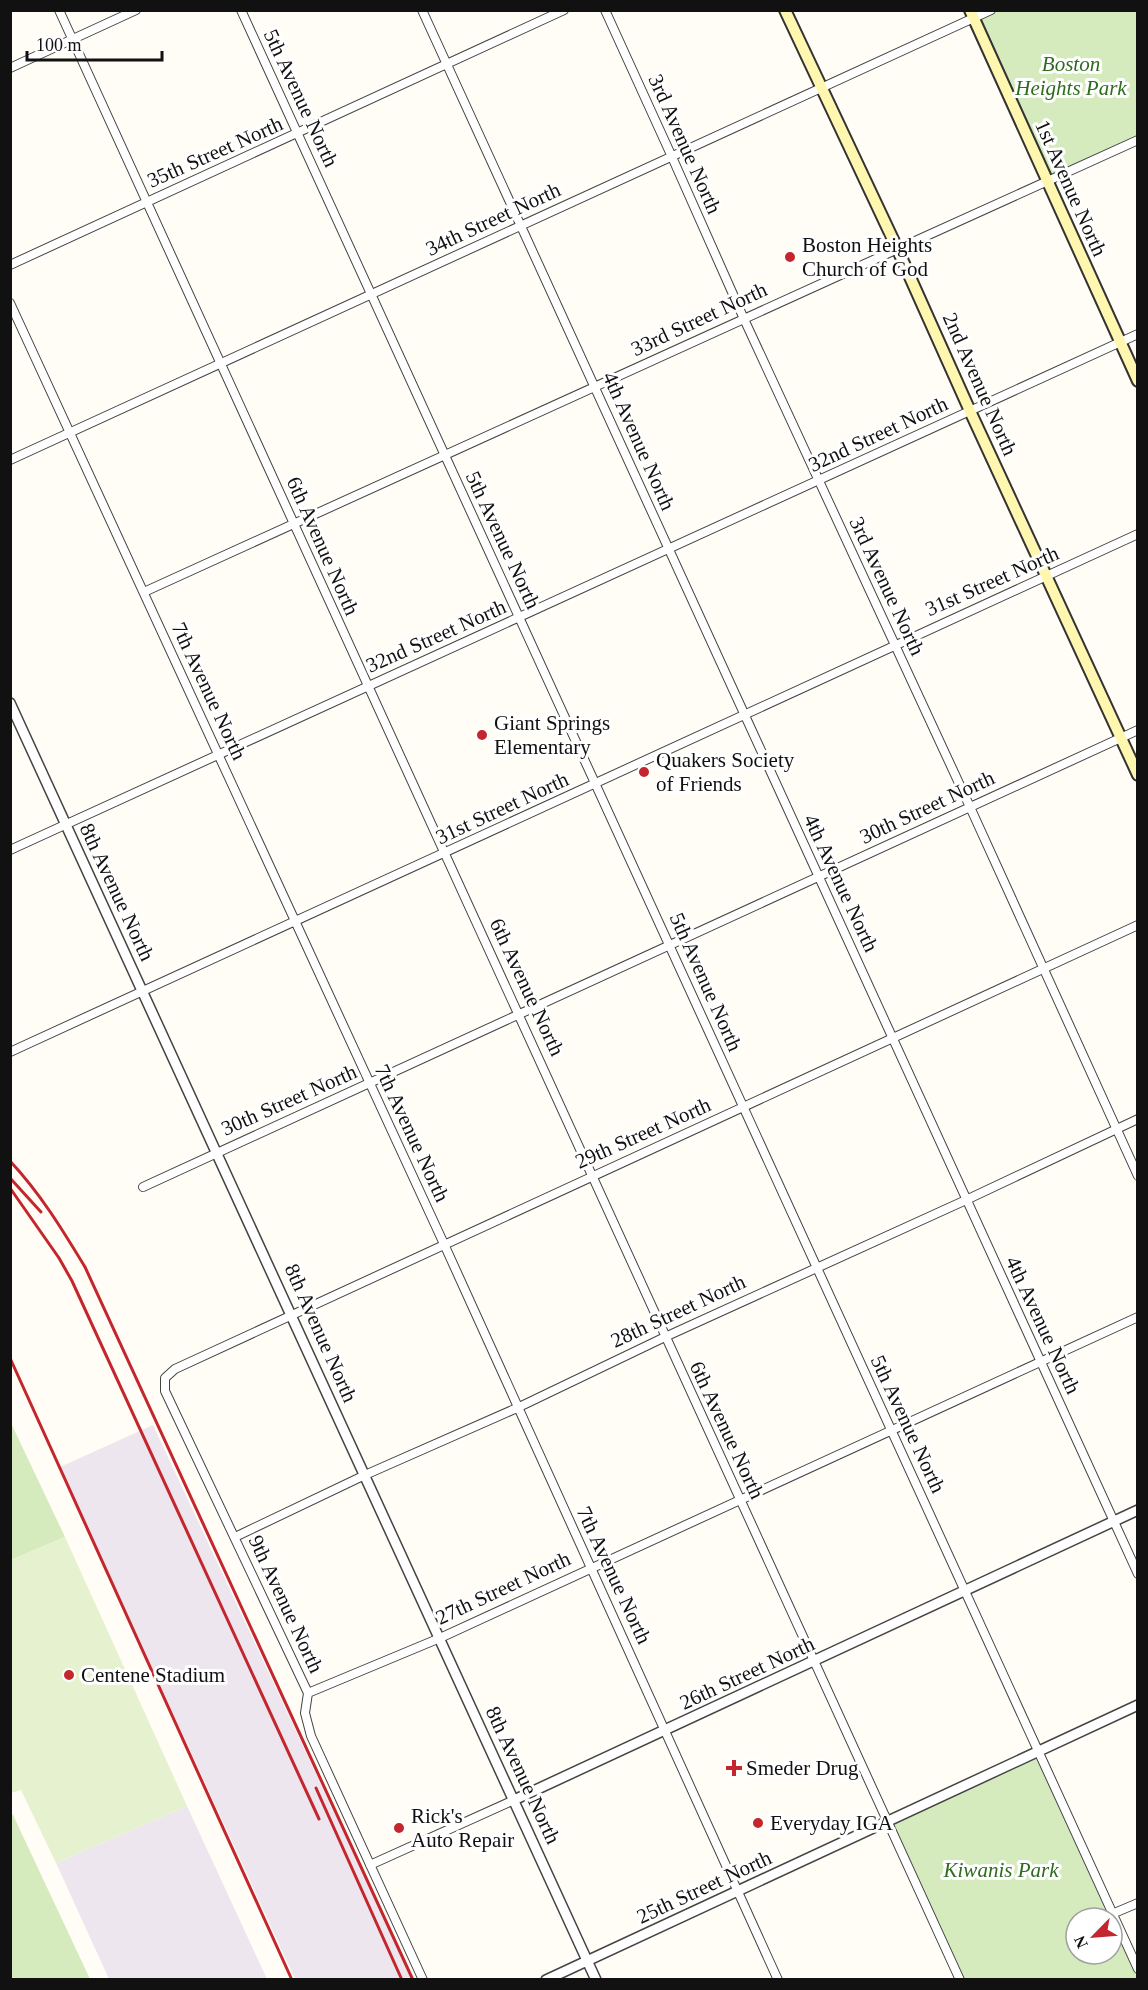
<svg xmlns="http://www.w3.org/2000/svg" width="1148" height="1990" font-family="'Times New Roman',serif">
<rect width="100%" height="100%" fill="#fffdf5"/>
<path fill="#eee6ef" d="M153 1425 412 1979H295L60 1467Z
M187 1806 267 1979H109L56 1863Z"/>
<path fill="#d5ebbd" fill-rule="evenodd" d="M991 10 1137 11V140L1046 181 973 18Z
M10 1421 65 1537 11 1560H10Z
M1038 1752 1137 1969V1979H960L888 1822ZM1076 1918H1112V1954H1076Z
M10 1813 13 1815 90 1979H11Z"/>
<path fill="#e6f2cf" d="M65 1537 187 1806 56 1863 21 1790 11 1793 10 1560Z"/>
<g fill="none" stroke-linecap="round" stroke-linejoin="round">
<g stroke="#444" stroke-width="10">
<path id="minor" d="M59 10 960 1980
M241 10 1138 1969
M422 10 1138 1574
M605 10 672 157 744 319 970 807 1138 1176
M10 68 136 10
M10 265 564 10
M10 303 444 1244 778 1980
M10 460 991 10
M144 592C477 444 806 289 1138 140
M10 850 1138 334
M10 1052 1138 534
M143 1187 1138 730
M235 1537 365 1475 517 1408 665 1337 966 1200 1138 1119
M308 1693 440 1638 1138 1317
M370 1865 514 1800
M1112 1914 1138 1903
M423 1980 311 1736 305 1713 308 1693 165 1391V1378L175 1369 1138 925"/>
</g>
<g stroke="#444" stroke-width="12">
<path id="tertiary" d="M10 703 596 1980
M514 1800 1138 1510
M546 1980 1138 1705"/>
</g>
<g stroke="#333" stroke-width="14">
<path id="secondary" d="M785 10 897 248 970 411 1138 775
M970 10 1138 381"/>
</g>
<use href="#minor" stroke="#fff" stroke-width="8"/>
<use href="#tertiary" stroke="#fff" stroke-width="9"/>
<use href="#secondary" stroke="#fff6b0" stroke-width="10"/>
<path stroke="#c4262e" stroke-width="3" d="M10 1161C40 1193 62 1229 85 1267L413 1980
M10 1178 41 1212
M10 1188 59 1258 72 1281 319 1819
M10 1358 292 1980
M316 1788 402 1980"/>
</g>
<g fill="#c4262e" stroke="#fff" stroke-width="2">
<circle cx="790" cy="257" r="6"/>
<circle cx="482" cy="735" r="6"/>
<circle cx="644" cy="772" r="6"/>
<circle cx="69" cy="1675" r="6"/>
<path d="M731 1759h6v6h6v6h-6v6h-6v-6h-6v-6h6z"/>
<circle cx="758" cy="1823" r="6"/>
<circle cx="399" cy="1828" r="6"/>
</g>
<g text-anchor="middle" stroke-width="6" stroke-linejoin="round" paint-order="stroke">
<g font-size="21" font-style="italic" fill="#2f6b1f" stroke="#fff">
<text x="1071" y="71">Boston<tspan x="1071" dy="24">Heights Park</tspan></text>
<text x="1001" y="1877">Kiwanis Park</text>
</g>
<g font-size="21" fill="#111" stroke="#fff">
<text transform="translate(301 98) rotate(65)" y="7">5th Avenue North</text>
<text transform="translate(685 144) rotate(66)" y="7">3rd Avenue North</text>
<text transform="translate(215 152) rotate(-24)" y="7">35th Street North</text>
<text transform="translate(1071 188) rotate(66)" y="7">1st Avenue North</text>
<text transform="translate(493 219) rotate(-25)" y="7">34th Street North</text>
<text transform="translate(699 319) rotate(-25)" y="7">33rd Street North</text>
<text transform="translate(980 384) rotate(66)" y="7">2nd Avenue North</text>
<text transform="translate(878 434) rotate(-25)" y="7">32nd Street North</text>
<text transform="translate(639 441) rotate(66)" y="7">4th Avenue North</text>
<text transform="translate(503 540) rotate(65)" y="7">5th Avenue North</text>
<text transform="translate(323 546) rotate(66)" y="7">6th Avenue North</text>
<text transform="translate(992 581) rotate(-24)" y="7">31st Street North</text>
<text transform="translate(887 586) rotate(65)" y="7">3rd Avenue North</text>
<text transform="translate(436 636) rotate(-24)" y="7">32nd Street North</text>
<text transform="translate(209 691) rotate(65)" y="7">7th Avenue North</text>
<text transform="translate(927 807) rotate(-25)" y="7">30th Street North</text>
<text transform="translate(502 808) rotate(-25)" y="7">31st Street North</text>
<text transform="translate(841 883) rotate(65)" y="7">4th Avenue North</text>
<text transform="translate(117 892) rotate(65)" y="7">8th Avenue North</text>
<text transform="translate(706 982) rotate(66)" y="7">5th Avenue North</text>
<text transform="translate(527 987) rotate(65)" y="7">6th Avenue North</text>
<text transform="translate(289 1100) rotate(-24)" y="7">30th Street North</text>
<text transform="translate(412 1133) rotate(65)" y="7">7th Avenue North</text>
<text transform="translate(643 1133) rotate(-24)" y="7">29th Street North</text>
<text transform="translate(678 1311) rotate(-25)" y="7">28th Street North</text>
<text transform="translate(1043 1325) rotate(65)" y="7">4th Avenue North</text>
<text transform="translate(321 1333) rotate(66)" y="7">8th Avenue North</text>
<text transform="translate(908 1424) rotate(65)" y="7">5th Avenue North</text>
<text transform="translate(727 1430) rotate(65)" y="7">6th Avenue North</text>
<text transform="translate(614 1575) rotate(65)" y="7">7th Avenue North</text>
<text transform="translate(503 1588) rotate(-25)" y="7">27th Street North</text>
<text transform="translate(286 1604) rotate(65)" y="7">9th Avenue North</text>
<text transform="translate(747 1673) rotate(-25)" y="7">26th Street North</text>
<text transform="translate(523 1775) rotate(65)" y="7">8th Avenue North</text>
<text transform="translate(704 1887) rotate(-25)" y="7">25th Street North</text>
</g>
<g font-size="21" fill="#111" stroke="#fff" text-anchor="start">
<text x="802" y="252">Boston Heights<tspan x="802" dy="24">Church of God</tspan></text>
<text x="494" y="730">Giant Springs<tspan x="494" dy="24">Elementary</tspan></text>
<text x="656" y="767">Quakers Society<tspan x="656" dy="24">of Friends</tspan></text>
<text x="81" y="1682">Centene Stadium</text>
<text x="746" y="1775">Smeder Drug</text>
<text x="411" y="1823">Rick's<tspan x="411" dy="24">Auto Repair</tspan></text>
<text x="770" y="1830">Everyday IGA</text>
</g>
</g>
<rect width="1148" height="1990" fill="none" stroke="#111111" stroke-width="24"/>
<g transform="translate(1094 1936) rotate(245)"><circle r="28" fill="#ffffff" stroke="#a0a0a0" stroke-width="1.5"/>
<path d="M0-4.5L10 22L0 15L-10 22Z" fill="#c4262e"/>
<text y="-9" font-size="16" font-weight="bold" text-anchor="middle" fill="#111111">N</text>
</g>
<path d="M27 51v9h135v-9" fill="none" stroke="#111111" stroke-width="3"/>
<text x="36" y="51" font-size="18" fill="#111111" stroke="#ffffff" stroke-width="4.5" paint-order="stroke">100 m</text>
</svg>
